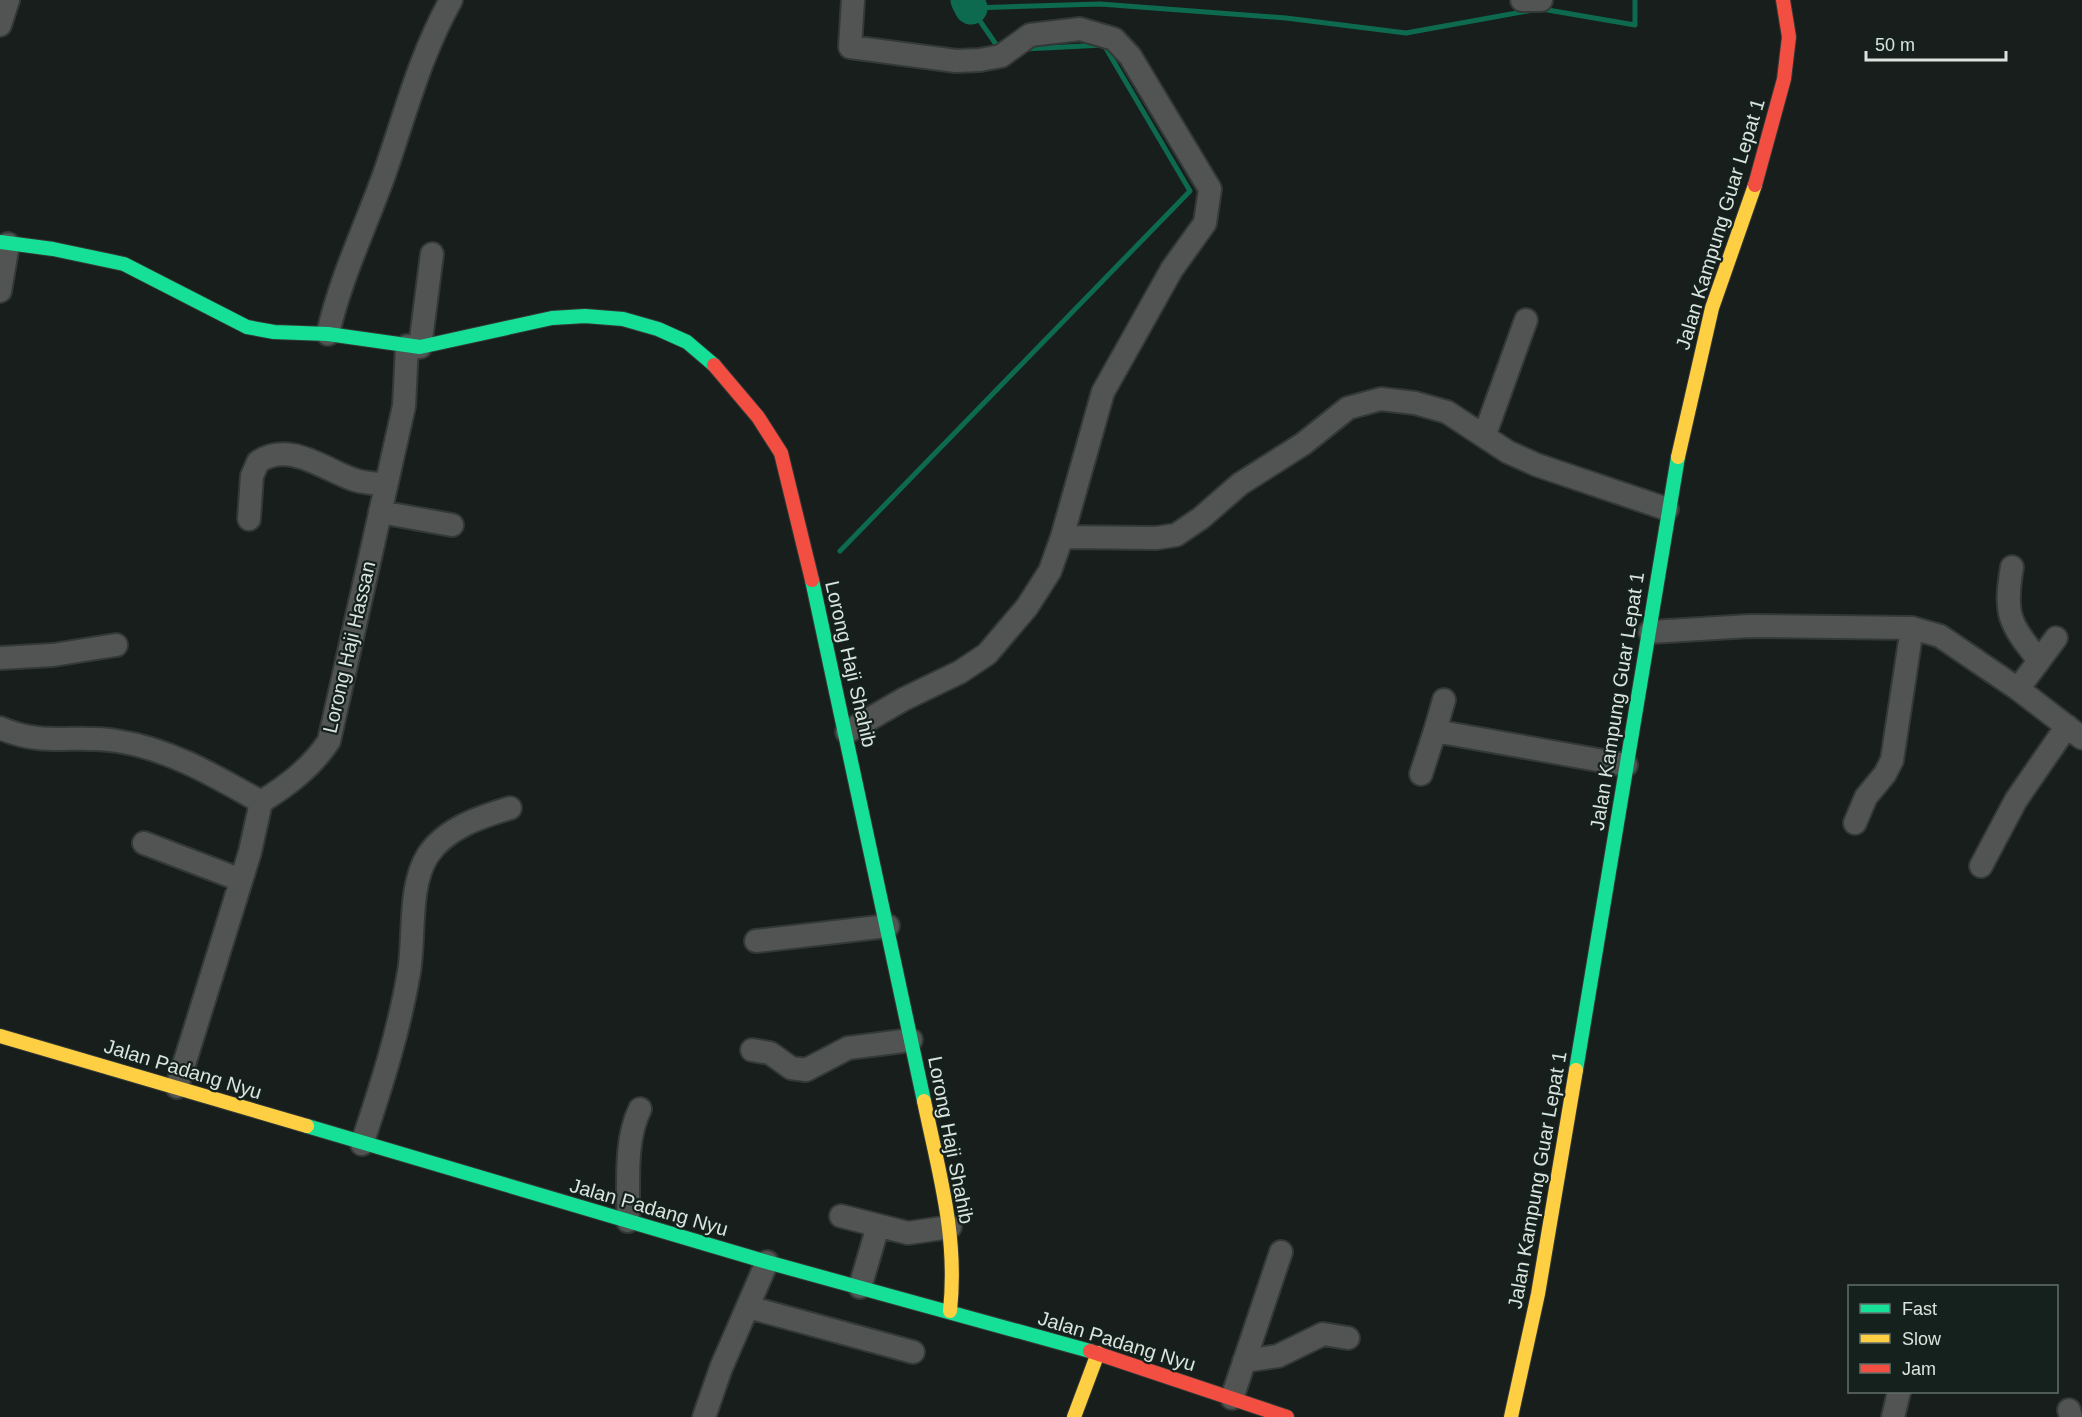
<svg xmlns="http://www.w3.org/2000/svg" width="2082" height="1417" font-family="Arial,sans-serif">
<rect width="100%" height="100%" fill="#171e1b"/>
<g fill="none" stroke-linecap="round" stroke-linejoin="round">
<path stroke="#0d6a4e" stroke-width="5" d="M971 8 1000 50
M971 8 1100 4 1286 18 1406 33 1533 10
M1542 9 1635 25V0
M840 551 1190 191 1104 45 1024 49"/>
<path stroke="#0d6a4e" stroke-width="33" d="M967 0 971 8"/>
<g stroke="#333936" stroke-width="26">
<path id="street" d="M1522 0H1541
M0 25 8 0
M0 291 8 244
M328 334C340 279 365 228 384 175 405 115 420 55 451 0
M420 347 432 254
M1485 434 1526 320
M380 512 452 525
M249 519 252 476 258 462C289 441 322 468 352 479 362 483 374 483 385 485
M1062 537 1156 538 1176 535 1201 518 1240 484 1303 444 1348 408 1381 399 1415 403 1447 412 1508 452 1537 465 1667 509
M2012 567C2004 614 2009 623 2038 659
M1650 632 1750 626 1912 628 1940 636 2018 689 2082 738
M0 658 53 655 116 645
M2018 689 2056 638
M1444 700 1435 731 1626 765
M0 728C44 747 74 734 117 741 170 749 215 776 261 802
M847 732 904 699 960 672 987 654 1027 607 1050 571 1062 537 1103 392 1172 269 1205 223 1210 189 1130 56 1114 39 1080 29 1030 35 1001 56 980 60 956 61 850 47 853 0
M1421 774 1435 731
M1855 823 1866 797 1885 774 1892 760 1912 628
M144 843 241 880
M1981 866 2016 800 2067 726
M756 941 888 926
M752 1050 770 1053 791 1068 806 1070 848 1048 911 1040
M177 1087 250 852 261 802C288 785 311 768 329 741L404 406 407 346
M362 1144C381 1087 399 1031 409 972 415 937 408 886 428 855 446 828 480 817 510 808
M841 1216 908 1233 950 1227
M628 1221C629 1186 624 1141 640 1109
M860 1287 878 1226
M748 1307 913 1352
M1244 1361 1278 1356 1323 1334 1348 1338
M1232 1398 1281 1252
M2069 1410 2071 1417
M704 1417 721 1368 767 1262
M1893 1417 1899 1392"/>
</g>
<g stroke="#333936" stroke-width="16">
<path id="fast" d="M0 242 53 249 124 264 247 327 274 332 328 334 420 347 552 318 585 316 623 319 658 329 687 342 714 365
M812 580 924 1101
M1576 1070 1678 457
M307 1126 767 1262 1090 1351"/>
</g>
<g stroke="#333936" stroke-width="16">
<path id="slow" d="M1678 457 1712 308 1755 185
M0 1036 307 1126
M924 1101C939 1173 958 1236 950 1311
M1074 1417 1098 1353
M1511 1417 1538 1294 1576 1070"/>
</g>
<g stroke="#333936" stroke-width="16">
<path id="jam" d="M1755 185 1784 79 1789 37 1783 0
M714 365 758 417 781 453 812 580
M1090 1351 1287 1417"/>
</g>
<use href="#street" stroke="#515453" stroke-width="22"/>
<use href="#fast" stroke="#16e098" stroke-width="14"/>
<use href="#slow" stroke="#ffcf43" stroke-width="14"/>
<use href="#jam" stroke="#f24e42" stroke-width="14"/>
</g>
<g text-anchor="middle" stroke-width="4.5" stroke-linejoin="round" paint-order="stroke">
<g font-size="20" fill="#dae3de" stroke="#14211c">
<text transform="translate(1720 224) rotate(-73)" y="7">Jalan Kampung Guar Lepat 1</text>
<text transform="translate(349 647) rotate(-77)" y="7">Lorong Haji Hassan</text>
<text transform="translate(851 664) rotate(77)" y="7">Lorong Haji Shahib</text>
<text transform="translate(1617 701) rotate(-81)" y="7">Jalan Kampung Guar Lepat 1</text>
<text transform="translate(183 1069) rotate(17)" y="7">Jalan Padang Nyu</text>
<text transform="translate(951 1140) rotate(79)" y="7">Lorong Haji Shahib</text>
<text transform="translate(1537 1180) rotate(-80)" y="7">Jalan Kampung Guar Lepat 1</text>
<text transform="translate(649 1207) rotate(16)" y="7">Jalan Padang Nyu</text>
<text transform="translate(1117 1341) rotate(17)" y="7">Jalan Padang Nyu</text>
</g>
</g>
<rect x="1848" y="1285" width="210" height="108" fill="#14211c" stroke="#636f6a" stroke-width="1.5"/>
<rect x="1860" y="1304" width="30" height="9" fill="#16e098" stroke="#636f6a" stroke-width="1.5"/>
<text x="1902" y="1315" font-size="18" fill="#dae3de">Fast</text>
<rect x="1860" y="1334" width="30" height="9" fill="#ffcf43" stroke="#636f6a" stroke-width="1.5"/>
<text x="1902" y="1345" font-size="18" fill="#dae3de">Slow</text>
<rect x="1860" y="1364" width="30" height="9" fill="#f24e42" stroke="#636f6a" stroke-width="1.5"/>
<text x="1902" y="1375" font-size="18" fill="#dae3de">Jam</text>
<path d="M1866 51v9h140v-9" fill="none" stroke="#dae3de" stroke-width="3"/>
<text x="1875" y="51" font-size="18" fill="#dae3de" stroke="#14211c" stroke-width="4.5" paint-order="stroke">50 m</text>
</svg>
